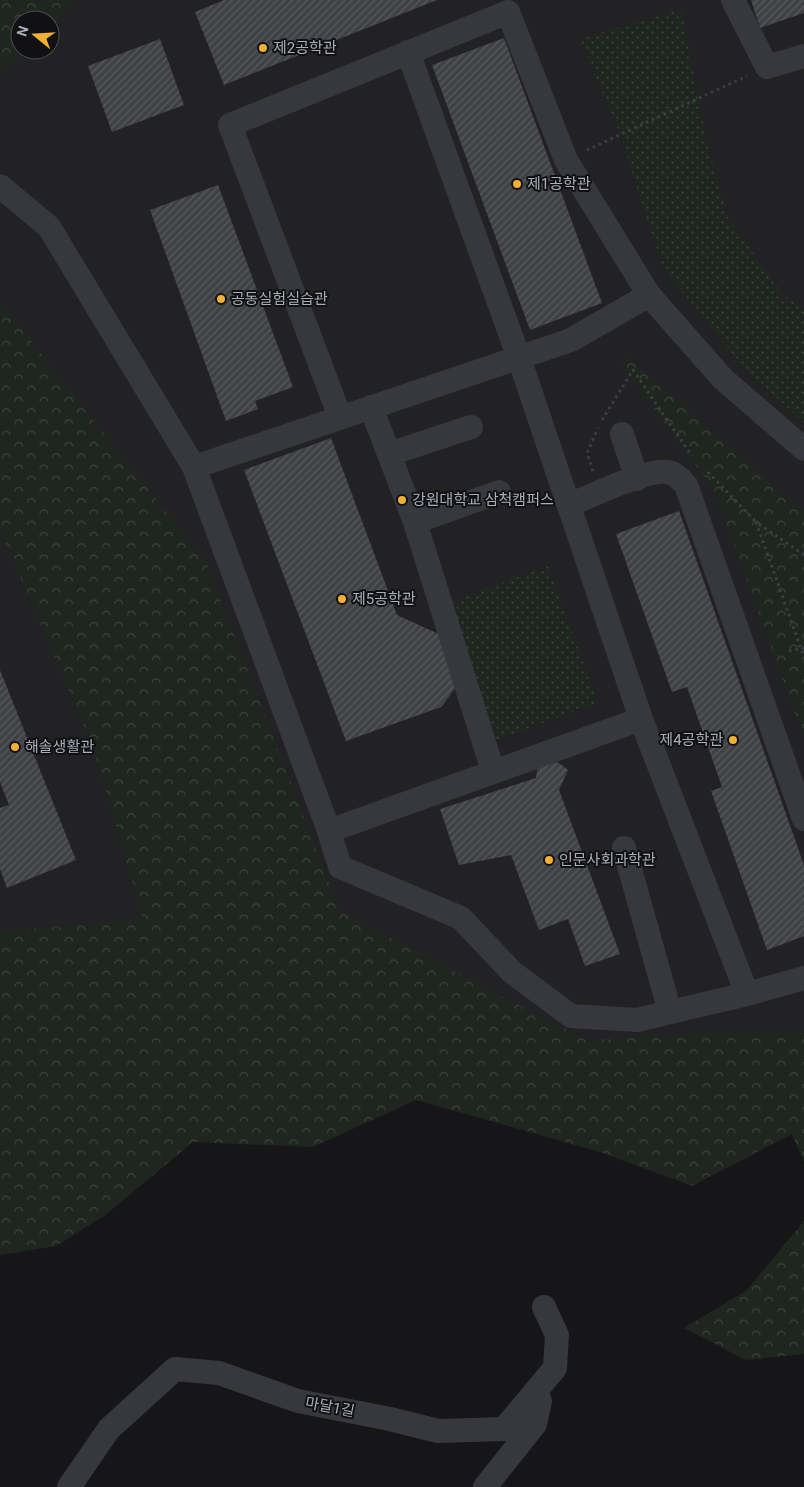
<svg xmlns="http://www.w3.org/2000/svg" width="804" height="1487" font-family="Roboto,'Noto Sans KR',sans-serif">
<defs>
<pattern id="grass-dots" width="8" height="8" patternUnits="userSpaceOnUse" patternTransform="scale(1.25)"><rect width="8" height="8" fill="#1e261f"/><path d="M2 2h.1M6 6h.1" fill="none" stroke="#3c433d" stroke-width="1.8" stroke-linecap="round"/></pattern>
<pattern id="forest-crowns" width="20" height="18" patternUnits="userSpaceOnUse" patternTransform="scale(1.25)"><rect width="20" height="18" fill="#1e261f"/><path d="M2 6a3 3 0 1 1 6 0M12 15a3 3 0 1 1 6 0" fill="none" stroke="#3c433d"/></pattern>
<pattern id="building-hatch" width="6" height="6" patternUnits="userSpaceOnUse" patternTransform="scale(1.25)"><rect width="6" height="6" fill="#404145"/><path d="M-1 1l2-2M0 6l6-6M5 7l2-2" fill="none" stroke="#595a5e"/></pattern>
</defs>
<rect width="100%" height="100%" fill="#161618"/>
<path fill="#222225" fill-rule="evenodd" d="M0 0H804V1082L0 951ZM20 20H50V50H20Z"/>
<path fill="url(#grass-dots)" d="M681 9 707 143 727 216 781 293 804 310V423L740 363 662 267 621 136 580 39Z
M548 566 598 703 483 745 433 608Z"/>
<path fill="url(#forest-crowns)" d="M0 0H76L50 25V20H20V50H24L0 74Z
M0 302 206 562 340 911 587 1041 712 1032H804V1162L792 1134 692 1186 600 1152 416 1100 313 1147 193 1142 104 1216 56 1246 0 1255V932L143 919 93 747 0 530Z
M627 357 793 503 804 509V738L715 492 620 361Z
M804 1221V1354L746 1360 684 1328 746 1291Z"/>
<path fill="url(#building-hatch)" d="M224 0H437L224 85 195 12Z
M751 0H804V13L760 28Z
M504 38 602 303 530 330 432 65Z
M160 39 184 105 112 132 88 66Z
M218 185 293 387 255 401 258 409 226 421 150 210Z
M331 438 397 615 443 636 460 682 441 707 346 741 244 470Z
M679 511 804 865V936L767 950 711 791 722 787 687 687 672 692 616 534Z
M0 670 76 860 7 888 0 869V808L9 805 0 782Z
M544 760 559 763 568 770 559 790 620 954 585 966 568 919 539 930 511 855 459 865 440 809 536 778 538 764Z"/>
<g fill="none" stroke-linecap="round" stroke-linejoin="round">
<path stroke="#3d3f44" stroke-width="3" stroke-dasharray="2.5 4" stroke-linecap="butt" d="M587 150 747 76
M602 420 633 370 692 456
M593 471 587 453 598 428
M708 472 756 522
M804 555 756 522 804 657
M789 651 804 648"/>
<path stroke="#37383d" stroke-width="24" d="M733 0 767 67 804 56
M408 52 519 358 641 719 747 994 804 978
M0 186 49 227 194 467 571 340 649 295
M371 407 415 522 499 492
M340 417 230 125 508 12 566 160 649 295 723 379 804 449
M622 434 637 479
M389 454 471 427
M194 467 329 831 641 719
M569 505C591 496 646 469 667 472 676 473 680 479 686 485L804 819
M415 522 493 771
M329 831 340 867 461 918 512 972 571 1016 637 1020 747 994
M624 848 670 1012
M69 1487 109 1429 175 1369 219 1373 298 1401 390 1419 438 1431 504 1429 555 1368 557 1335 544 1307
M485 1487 535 1424 540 1401 535 1392"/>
</g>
<g fill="#f2b134" stroke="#111113" stroke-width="2">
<circle cx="263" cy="48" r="5"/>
<circle cx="517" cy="184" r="5"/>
<circle cx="221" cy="299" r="5"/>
<circle cx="402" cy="500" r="5"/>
<circle cx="342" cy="599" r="5"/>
<circle cx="733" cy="740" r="5"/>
<circle cx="15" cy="747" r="5"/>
<circle cx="549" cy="860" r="5"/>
</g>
<g text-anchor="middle" stroke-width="4" stroke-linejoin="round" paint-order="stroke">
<g font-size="15" fill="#a8adb8" stroke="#111113" text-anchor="start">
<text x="273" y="53">제2공학관</text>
<text x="527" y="189">제1공학관</text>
<text x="231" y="304">공동실험실습관</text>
<text x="412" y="505">강원대학교 삼척캠퍼스</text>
<text x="352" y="604">제5공학관</text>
<text x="723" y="745" text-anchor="end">제4공학관</text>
<text x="25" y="752">해솔생활관</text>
<text x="559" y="865">인문사회과학관</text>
</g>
<g font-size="15" fill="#a8adb8" stroke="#111113">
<text transform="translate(330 1407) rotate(11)" y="5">마달1길</text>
</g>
</g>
<g transform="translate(35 35) rotate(288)"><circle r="24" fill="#111113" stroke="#4d4f55"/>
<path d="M0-4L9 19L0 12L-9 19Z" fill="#f2b134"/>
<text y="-8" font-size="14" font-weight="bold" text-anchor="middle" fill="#a8adb8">N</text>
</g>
</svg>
